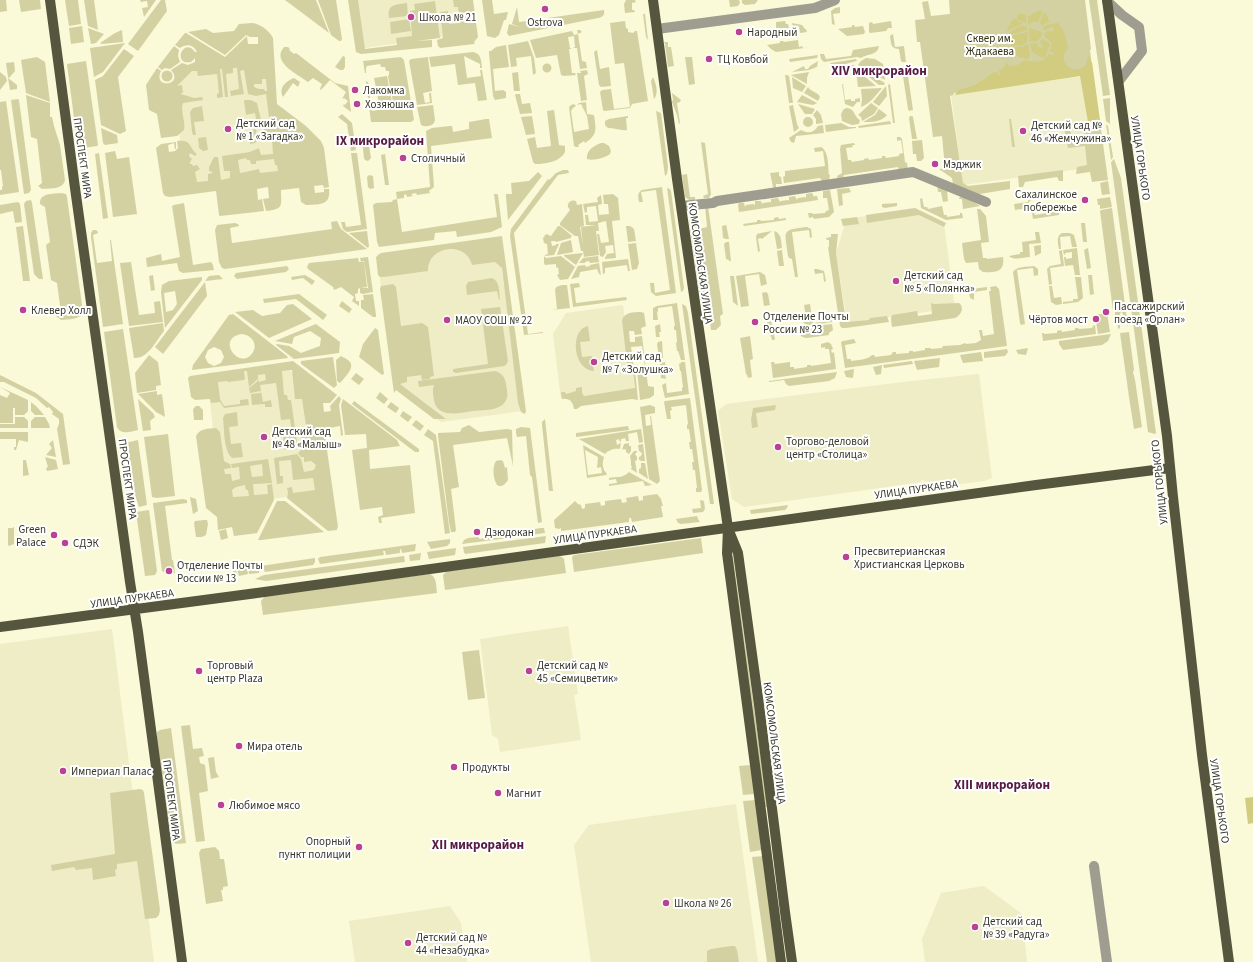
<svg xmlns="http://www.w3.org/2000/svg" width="1253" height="962" font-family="'Source Sans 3',sans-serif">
<rect width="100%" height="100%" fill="#faf9d8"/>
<path fill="#efedc5" d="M350 0H468L472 33 357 49Z
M268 57 284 173 186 186 173 86 189 68Z
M1082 76 1095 167 963 185 951 94Z
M914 210 944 224 955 308 847 323 836 253 844 227 843 219Z
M497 237 522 411 441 422 393 386 377 254Z
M623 305 635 390 561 399 553 334 566 313Z
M279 365 307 380 320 493 221 505 207 373Z
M979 374 992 478 984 481 945 486 921 480V482L859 491 744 507 732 499 718 411 726 404 911 381Z
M568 626 578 694 574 695 581 740 500 752 498 739 492 735 480 639Z
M112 629 154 962H0V644Z
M736 804 758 962H591L574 845 589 825Z
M984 886 1022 914 1027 962H925L922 939 941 893Z
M450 906 461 923 467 962H355L349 921Z"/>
<path fill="#d3d1a2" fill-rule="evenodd" d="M0 0H6L7 11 0 12Z
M19 0H40L41 9 21 12Z
M65 0H78L81 24 69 26Z
M84 0H94L98 30 88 26Z
M140 0H156L144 17 142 8 148 7 147 1 141 2Z
M161 0H165L167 11 138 51 128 44Z
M285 0H316L329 33Z
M318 0H336L342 39 341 41H339L331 35Z
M348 0H358L365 49 397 45 396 38 412 36 410 11 415 10 414 4 435 1 440 38 416 41 432 40V47L361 54 356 52Z
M453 0H473L478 37 474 42 475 43 474 44 440 48 438 46 437 40 443 38 440 12 448 11 449 24 459 23 458 7H454Z
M482 0H492L494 14 508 12 506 20H504L499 35 495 38 487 36Z
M626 0H635L636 2 632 3V10H634L635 12 625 13 624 4Z
M729 0H739L740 3 738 6 730 7Z
M742 0H758L755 4 745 5 742 3Z
M949 0H1085L1091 49 1090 50 1093 74 954 93 953 95 950 96 963 183 968 186 1010 181V189L974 195 953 184 952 178 939 169 945 168 942 136 933 137 920 42H917L915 20 925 19 922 2 928 1 931 16 950 14Z
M1089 0H1097L1110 95 1103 96Z
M407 3 408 16 389 18C387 4 395 5 407 3Z
M517 7 519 22 604 10C605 15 603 17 598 18L509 36 507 33 509 24 520 27 512 24Z
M840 7V13L833 14 835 25 832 24 831 11 835 8Z
M643 14H645L648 40 646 37Z
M409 19 411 31 391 34 390 22Z
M625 21 626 28 628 29V32L633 33 635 31H637L648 101 632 104 630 108 604 111 603 110 600 92 602 90 611 89 614 109 630 107 624 63 615 64 610 23Z
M785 21 786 24H788L789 28 776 30V22Z
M891 21 892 28H888L886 31 870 33 869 32V23L872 22 873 24Z
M252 23C259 23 270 31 273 38L277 104 306 126 321 141 324 148 329 187 324 188 323 185 314 186 315 193 324 192V189H329C331 206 319 204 306 205L301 202 299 188 281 190C281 206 284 209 266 211L263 199 269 198 268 187 257 189 258 200 262 199 264 211 220 216 219 215 216 191 170 197 165 196 163 193 156 148 161 144 176 142V149H175L174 143 168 145 169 152 175 151 178 148 177 141C192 139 188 147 197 154L195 156 190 153 189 156 192 159 190 162V164H192L193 166 197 165 200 169 195 172 197 182 208 181V174L213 173 212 172 209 171V167L214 157H218L221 180 230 178V171H224L222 156 250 152 259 148 261 155 273 154 272 139H277L276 134 265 136 264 129 270 125 266 94 256 96 248 94 244 70 240 71 244 94 231 96 230 91 239 89 237 68H233V73L226 74 228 97H225L222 69H220L223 97 217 98V94L219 93 217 74 198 76 197 71H192L177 86 182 85 183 93H181V94L194 98 202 97 203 100 183 103C180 112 186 122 184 130L177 136 161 138 157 114 149 110 146 85 157 68 161 71C152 90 185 85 171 70L182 63 188 65 195 62V58L191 62C172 66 183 36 195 52H197C194 45 187 43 180 48L175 45 185 33H186L225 57 247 36 248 44H258V37H250L246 35 225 55 188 32 206 29 213 33 234 31 239 24ZM262 79H266L267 91H265L264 89H259L254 87V84H262ZM246 158 247 160H250L251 164H256V161L274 159 275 165H277L278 171 260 173 259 169 240 173 238 160Z
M792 23 802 25 805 29H806L807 32 800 33 799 26 793 27Z
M852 25H854L855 27 863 26 865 32 864 34 847 36 838 29 852 27Z
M82 26 84 42 71 44 69 28Z
M88 28 104 34 96 43 91 44Z
M122 30 123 42 102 44 100 43 115 33Z
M577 30H580L582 32 578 34 582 61 586 62 587 68 580 69 577 48H573L575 47 574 36 568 37 570 48 572 49H569L572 73H575L576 75 564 76 561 75 557 55 536 58 530 40 572 31 574 35 578 34Z
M893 34 895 47 904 46 906 62H902L901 61 899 49C891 49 891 44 890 36L891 35Z
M798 40 799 47 802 46 803 48 811 47 776 52 771 49 767 45 780 43V41H783L784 42Z
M528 41 534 58 536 73 533 75 531 56 516 58 517 66 511 67 508 45Z
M664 42H668V47H671L674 66 668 67 665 44Z
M125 43 103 72 94 77 90 48Z
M506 45 509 67 493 69 495 91 503 90 506 92V98L495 100 493 96 489 53V51H491L496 47Z
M174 46 179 50 178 56 180 62 170 69 165 68 162 70 158 67Z
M879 46C877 56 868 53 861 58L857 57 824 62 821 59 820 54H824L826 59 851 56 853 50Z
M284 47H288L290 49 289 50 294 54 296 53 335 83 348 86 351 112 343 106 344 104 345 105 348 101 344 98 342 99 346 92 330 80 321 90 320 89 322 84 313 78 308 82C297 74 271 62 284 47Z
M124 49 134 56 118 77 126 131 120 134 101 125 95 80 103 76Z
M597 50 600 69 609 67 611 86 601 87 599 85 594 52Z
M473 52C482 54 481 61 482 68H480V64L464 56 467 78 481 76 480 70H482L487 100 478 101 475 83 458 85 455 64 431 67 429 57Z
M818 55 817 58 790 62 789 59Z
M343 56 345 57V67L343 70H340L335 67Z
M37 57 45 62 50 102 26 93 21 60Z
M401 57 404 60 414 120 411 122H371L366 81 368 82 372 111 384 109 383 104 393 102 388 76 389 75V71H386L385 67H381L380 64 367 66 366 68V73H365L363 61Z
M428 57 432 91 423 93 425 103 430 102 429 93H431L432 103 417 105 409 61 411 59Z
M685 57H692L695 84 689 85Z
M866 58 875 59 883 64 885 80 858 65 861 61Z
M856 59 857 61H856C848 64 840 63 838 73L830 63Z
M86 61 98 145 97 146 84 148 80 146 77 141 67 64Z
M818 61 817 67 809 70 792 72 804 66 805 69H808L810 66Z
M14 62 15 71 9 78 8 77 6 63Z
M542.5 68a4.5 4.5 0 1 1 9 0a4.5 4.5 0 1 1-9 0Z
M849 65H854L855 68 848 73 841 72 842 68Z
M903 68H906V69H907L913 110 909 111 908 109 902 70Z
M587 70 588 74 584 76 587 100 581 101 577 73H581L580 71Z
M856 70H857L876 86 858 87Z
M860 70H862L885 83 884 85H879Z
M161.5 76a5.5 5.5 0 1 1 11 0a5.5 5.5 0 1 1-11 0Z
M0 72 6 77 7 81 0 90Z
M518 72 520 91H514L512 73Z
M809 72 807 78V84L791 75Z
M785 75H787L789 76 793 103H789Z
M387 76 392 102 379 104 374 78Z
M653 77C656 84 659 93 654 99L651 81Z
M792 77 806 86 802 92 793 88Z
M8 78 17 85V89L10 90Z
M294 78 300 82 298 87 293 83 283 97C278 88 286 81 294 78Z
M842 84H843L845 100 851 99V101H855V99L860 98V102H857L853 107 845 104Z
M890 84 895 123H893L888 85Z
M886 86 887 96 879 106 873 102Z
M808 87C811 92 818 92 820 97L818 101 804 93Z
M882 88C876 95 870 104 861 107L862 99 861 89Z
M672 93 681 100 680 102 677 103 680 123 679 124 677 115 672 102 673 100Z
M516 94H520L522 104 530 103 532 113 520 114 515 95Z
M26 95 50 103V117H52L54 126 60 145 65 180C63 190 50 188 42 189L38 186 42 183 37 139 31 137Z
M802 95 817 103 813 105 797 102Z
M1110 98V124L1106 121 1103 99Z
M18 99 19 100 31 190 29 193 24 194 11 100Z
M244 100H251L257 103 261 120 259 124 257 125 255 113 246 115Z
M6 101 19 192 0 195V190H2V187L3 186 1 170H0V102Z
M586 102 587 114 594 115C596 129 598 135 585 143L584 141 578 145 579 147H576L574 146 569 107 571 105 574 104 576 106 573 108 571 111 574 132 589 129 587 116 581 104 577 105 579 103Z
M871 103 878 108 874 114 862 121 861 117 858 115Z
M798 104 815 109 812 114H805Z
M433 105 435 120 434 123C430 127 425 127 421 125L417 107Z
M793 105 797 124 799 128 794 132 789 106Z
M202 106 204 121 194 122 196 135H193L192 132 190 112 193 108Z
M846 108C853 108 853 112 856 116 857 118 858 119 860 120L859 124 852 125 842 121 841 114 843 110Z
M879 109 887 115C882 122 871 122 863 122L875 115Z
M554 110 559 145 565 146V152C560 162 546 164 535 164L533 162 527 139 535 137 537 148 551 146 547 111Z
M817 110 821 115 823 123 816 124V119L813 115Z
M656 111 661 113 668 167 667 174 665 176Z
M342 114 352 123 356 150 351 151 347 124 338 117Z
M532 116 535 134 526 135 521 117Z
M628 116V118H626L627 130C620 131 615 128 608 128L605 125V121L609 119Z
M910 116H912L913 117 917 139H912L909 118Z
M803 122a5 5 0 1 1 10 0a5 5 0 1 1-10 0Z
M486 119H489L492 138 431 146 434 187 429 191 430 193 417 195 416 193 411 194 413 196 407 197 406 194 404 195V198L397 199 402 232 497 217 494 194H497L498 195 502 227 491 232 457 237 456 231 435 233 434 240 379 247 377 242 373 205 376 203 392 202 393 200 397 199 396 192 430 187 426 131 432 128 450 126H452L453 132 469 129V122Z
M1009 119H1011L1015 147H1012Z
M890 121 891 124 859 128 858 126Z
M1100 122 1108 180 1092 182 1090 172 1076 174 1077 167 1087 165 1085 146 1068 148 1064 128 1070 127 1072 143 1085 142 1083 128 1073 129 1072 126Z
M841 123 849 127H856V128L826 132 825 125Z
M1106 124 1108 126 1113 157 1111 160Z
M823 125 824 133 796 136 794 143 791 142 789 138 801 130C808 134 814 133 818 126Z
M101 128 117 135 118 143 105 145 103 143Z
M256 129 258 140 255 143 250 144 248 131Z
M206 137 208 150 203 151 199 148 198 138Z
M363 137H367L368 140 371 158 368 161 365 160 364 158 362 140Z
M897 137H900L902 139 905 162 907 163 908 170 899 171 898 167 844 175 843 178 838 179 837 176 842 173 840 149 841 145 854 143 855 145H852L853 147 846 148 848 160H851L852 162 864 160V159L868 158 869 160 882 158V156H885L886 158 899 156V154L903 153 901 140 897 141Z
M922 140 924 158 921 161H917L916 154H913L912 141Z
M701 142 705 143 711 194 709 198H704L703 196 708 194Z
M601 143H604L609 146 611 151 610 154C604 158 594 161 587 159 586 150 594 146 601 143Z
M821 147C829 151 828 167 829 175H830L829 181 823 182 820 178 784 183 783 177 785 176V171L825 166 823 151 815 152 814 148Z
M115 151 117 159 129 157 137 214 113 217 105 153Z
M99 153 108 218 103 219 95 154Z
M351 153H357L367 229 347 232 343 229 341 222H345L346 227 361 225Z
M385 154 389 185H385L381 155Z
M1114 159 1121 178 1156 433 1155 434 1148 432 1111 162Z
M563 170H568L569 173 558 175 514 233 528 334 543 332V333L524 335 510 236 511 229 548 179 549 180 556 173Z
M1063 170V181H1059L1057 177 1025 182 1023 187H1019L1018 176Z
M538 172 542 176 508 220 506 196V194H512L511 183 529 181Z
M779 172V176L781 177 782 184H776V187L775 189 773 187 770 173Z
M687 174 690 197H695V200H689L685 197 682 175Z
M369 175 373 176 374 188 370 189 368 187 367 177Z
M1108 181 1110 194 1102 195 1100 183Z
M937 184 947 190 948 201 943 202 941 192H938Z
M662 187 676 293 656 296 651 292 650 283H654L655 293 670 290 656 190 641 192 643 202H639C638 197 637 193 642 190Z
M667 188 670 189 671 191 684 288 683 291 681 292Z
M849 188 851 192 842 194 843 205 839 206 837 189Z
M830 190 834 212 829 217 814 219 813 217 809 218 808 213H812L813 214 825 213 826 211 829 210 827 198H823V191Z
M61 193 66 194 67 197 83 312C80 320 69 319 61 320L56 316 61 313 57 283 51 280 46 245 50 242 45 207 40 204C39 193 53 194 61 193Z
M812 193 814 197 815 196H817L818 200 739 212 738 205 739 203H744L745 207 746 205 753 204 755 205V201H761L762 204 763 203 770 202 771 203V199L778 198 780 202 781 201 788 200 789 201V197L795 196 797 200 798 198 805 197 806 198V194Z
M613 194 618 198 620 220 612 221 616 258 605 259V258L607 254 614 253 613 245 605 246 606 252 603 257 600 256 597 234H599L601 243 609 242 606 221 598 223 599 231H596L599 255 584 257 583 251H581L578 236H575L560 225V223L570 210 568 207C567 203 571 199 576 201L577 205 582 204 584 226 580 227 583 245 581 227 596 225H586L585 215H588L589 222 598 221 596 206 587 207V212L585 213 583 204 598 202 597 198 601 195 602 204 598 205 599 215 609 214 608 204H604L603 195Z
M961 194 980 206 963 209 962 199H959Z
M1036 195V199H1032L1029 202 1030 208 1015 210 1014 204 1028 202 1029 196Z
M1110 197 1112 207 1100 209V205H1098L1097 199Z
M922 198 924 207H927L928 209 942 206 944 215H947V217L960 215V213H962L963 218 946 220 921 208 920 199Z
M31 200 32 203 43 279H39L34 274 24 204 26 201Z
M18 202 20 204 22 222 15 223 13 211 0 214V205Z
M184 203 193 265 211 262 213 265 214 270 183 273 179 271 177 263 147 267 146 258 161 254 162 261 180 257 172 206 174 205Z
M897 203V206L885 208 882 207V204Z
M705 206H708L723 314 720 316 721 325 716 330H711L710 322 699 292 689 221 696 219 699 229 707 227Z
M915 208 946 223 944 227 919 215 867 223 866 215Z
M1112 208 1128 327 1122 312 1120 313V328L1118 329 1117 319H1115V311H1113L1100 211 1101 210Z
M977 209H980L986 216 989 242 981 243 983 258H987V259L1003 257C1005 272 996 273 983 272L979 269 978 262 966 263 964 259 962 243 981 240Z
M1047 211H1052V212L1059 211V215L1033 219 1032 213H1034L1035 215 1047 213Z
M778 217 779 219 786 218V220L744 226 743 224 757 222V220H760L761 221 774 220V218Z
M857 217 859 224 843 226 841 219Z
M337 221 341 229 367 249 225 269 222 268 219 262 215 230 217 225 235 223 238 224 239 226 230 228 232 243 332 229 331 222Z
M1081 223H1085L1087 242H1083Z
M726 224 729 239H726L723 238 722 226 726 225Z
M23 226 30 281H23L16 227Z
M558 226H560L572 236 571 237V238L556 242 555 241H551L552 246 556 245V244H559L554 255 545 256V255L548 254 547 244 544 243 543 238 546 234 551 236Z
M626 226H630L634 229 636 241 628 242Z
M807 227 811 229 812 237 810 238 809 230 792 232 798 277H795L792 259 789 258 788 256C785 231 780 230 807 227Z
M93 230H96L98 232V233L93 235 97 263 112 261 110 240H111L123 324 103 327 91 237V233Z
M367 231 369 246 368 248 349 233Z
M772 231 762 239 760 238 758 239 760 251 758 252 756 237 757 234 761 233Z
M774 231C782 233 781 242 782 248L777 249Z
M1035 232H1039L1041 243 1029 244 1030 257C1024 257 1014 261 1009 256L1020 254V252H1023L1022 242 1036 240Z
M1062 233H1070L1074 235 1077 247H1072L1070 236 1060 237 1061 249H1059C1058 244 1056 236 1062 233Z
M831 234H838L836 253 846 322 869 320 870 318 887 316 889 322 846 328H842L840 326 828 247H829V240H827L826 238 831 237Z
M502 236 526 411 525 414 521 412 518 403 502 268 495 262 472 265C466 240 427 246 428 271L384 277H380L378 275 376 257 381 253Z
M571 240 573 252 557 255 561 243Z
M726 242H729L731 261H729V260L726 259 724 244Z
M636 243 639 263 637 269 632 270 628 244Z
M1041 245V253L1035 256 1034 246Z
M1077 248 1080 275H1075L1073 265 1065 266 1064 257H1066V259L1072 258V252L1065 253V254L1064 255 1063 250Z
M1088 248 1091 268 1087 269 1084 250Z
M782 250 784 266H779L777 251Z
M1062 250 1064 266 1050 268 1052 284 1049 285 1047 269 1050 266 1061 264 1059 251Z
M583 253 576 265 564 256V255Z
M544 256 546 258 561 256 575 267 568 279 560 280 557 275 559 274 558 267 556 268V264L545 265 544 263Z
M598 256 599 262 590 263 589 261 585 262V263H579L583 258Z
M368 257 373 292 363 294 360 293V288L358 289V293L355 294 356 301H359V306L352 301 354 297 341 287 334 290 333 287 308 269 307 267 309 263 358 258 359 262H364L367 287 361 288H368L364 261 361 262 360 258Z
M628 259 630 271H628L627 265 605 268V273L603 274 602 262Z
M131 262 139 315 155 313 154 302 160 301 163 322 129 326 120 263Z
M599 263 601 275 599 274 597 269 580 272 579 277 571 279 578 266 585 265 586 267 590 266V265Z
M287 266 289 269 286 272 237 279 234 276 236 273Z
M1034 266 1038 269V275L1034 276 1033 268 1017 270 1025 324 1021 325 1020 323 1013 272C1017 266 1027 267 1034 266Z
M814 269H817L824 271 826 281 824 282 823 273 815 274Z
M760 272 765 275 767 284 761 286 759 274 745 276 749 306 741 307 736 276Z
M153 275 155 290 151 291 149 276Z
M219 275 223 279 205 281 209 276Z
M305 275 315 281 312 285 303 278 292 280 291 277Z
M1088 275H1092L1094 294 1090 295Z
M730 276H734L738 306 733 302Z
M202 277V280L165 328 161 292 162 285 169 281ZM175 291 177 304 173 310 166 312 164 293Z
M1075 277H1081L1083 298 1078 302 1063 304V302L1073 301V299H1078Z
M492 278C500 281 499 292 500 299L499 300 497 291 467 295 466 286 468 282Z
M205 282 207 296 163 354 155 347Z
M579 283 580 287 574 288 576 303 626 297 627 300 573 307 570 284Z
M393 284 396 287 401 326 422 323 428 327 434 376 430 377V379L422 380 421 375 407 377V382L400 384 446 419H434L396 390 394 393 380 289 381 286Z
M567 285 570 308 551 310 557 309 555 290C556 285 562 285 567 285Z
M996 286 999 289 1007 346 845 368 841 342 843 341 854 339 856 343 845 345 847 359H851V361C858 360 867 360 872 355H874L875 357 891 355 893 352H896V354L909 353V351H913V352L925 350V348H931V349L942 348 943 346 960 345 965 343 966 344 976 343 981 340 979 330H982L983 336 994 334 989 291H991L990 287Z
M1049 286H1052L1054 298 1061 297 1062 304 1056 305 1051 302Z
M987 287V290L974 292V300L970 298 969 293 972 289Z
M766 292 768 294 770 305 764 306 762 293Z
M299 294 327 315 323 320 296 299 264 303 263 299Z
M373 294 376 315V317H373L361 308V300H364L363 295Z
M342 301 352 309 349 313 339 306Z
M677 303 685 360H681L678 351H677L676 343 677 342 676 330H674V326H675L672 306 658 308V311L657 312 658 320H653V308L657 306Z
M931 303 934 304 959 303C965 308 961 315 955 318L892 327 891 319 892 315 917 311 918 316 932 314Z
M293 304 312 319 269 338 235 312 253 310 262 316 280 313 287 305Z
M682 304 686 306 688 313 714 504H710Z
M810 304 813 323 829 321V313H831L832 322 807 326 803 322 812 320 811 316 806 317 804 305Z
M500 307 508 361 506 365 504 366 456 373 453 372V369L488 364 481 309Z
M641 312 644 313 646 326 641 328 642 334 635 335 634 331H629L630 342H635V337L642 336 648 386 654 387V395L650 398 640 400 637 370H635L638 400 632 399 581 406 577 409H574C573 402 570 398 562 399L561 392H565L566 394 576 391V388L582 387V393L584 396 635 388 633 372 628 373 622 320C625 312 633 312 641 312ZM642 346 645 367 634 369 631 347Z
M1107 313 1110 332 1098 334 1095 315Z
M233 314 287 356 288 358 192 370 193 365 229 315ZM242 334C251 335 258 343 253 352 241 373 214 338 242 334ZM214 347 221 350 224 357 221 363 214 366 208 363 205 357 208 350Z
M771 321 775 339 774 340H772L770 333 768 334 767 322Z
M163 323 164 331C156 341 148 359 134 358L129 328Z
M316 324 340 342 339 353 294 359 276 345 277 344 289 346 301 353 320 346 321 338 310 331 294 337 292 344 275 341Z
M660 324 661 332H659L660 337H656L655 326Z
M832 324 833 330 829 333V335L807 338C801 338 799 334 798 328Z
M1095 325 1096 334 1043 341 1042 333H1044V334L1057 333V331L1061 330 1062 332 1075 330V328H1078L1079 329 1092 328 1093 326Z
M588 326 590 341 580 342 582 357 592 356 594 371C573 370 569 330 588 326Z
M375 328 378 330 384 374 382 375 359 357 363 344Z
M123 329 138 430C130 432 121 435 117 427L104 332Z
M1129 332 1134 370 1133 372 1135 380 1142 427 1134 429 1129 397 1120 333Z
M1111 334 1108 341 1102 345 1063 350 1059 344V341Z
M750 336 753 359 750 360 752 377 748 378 747 375 746 374 740 338Z
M662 341 663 358H659L657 344 658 342Z
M828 342 831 344 833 349 831 350 832 353 834 352 836 369 773 378 771 362H774L775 364 790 362V367H794V369L807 367V365H811V366L831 363 829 349H825V347L821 348V344Z
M1028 348 1026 355 1018 354 1016 350Z
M1007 349 1008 352 1005 356 984 358V352Z
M981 352 983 361 963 363 960 355Z
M149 355 158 362 161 385 156 386V390L137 393 135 373Z
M341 356C344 358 350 360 351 364 353 370 343 379 340 383L337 381 336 360Z
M333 357 337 385 334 388 301 364V361Z
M940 358 939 367 917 370 914 361Z
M293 361 337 395 330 403H323L324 412 331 411 330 406 339 396 341 399 339 405 343 435 341 436 340 426 324 429 338 527 337 528V530L328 531 287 498 288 493 287 488 292 487 293 493 315 490 313 478 293 480 291 460 279 461 280 476H283V483L277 484 274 458 297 454 301 459 304 472 314 470 316 465 311 461 304 462V457H301L298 453 303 448 301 433 307 432 302 399H295L292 370 282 371 284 395H287L288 400H291L297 442V446L295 448 285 450 283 437 292 435 290 419 281 420 276 383 260 385 263 402 271 400 272 407H265V404L252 405 251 394 261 393V391L250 393 249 388 259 380V382L266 380 265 374 258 375V379L249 387 247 371H244L245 379 244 380 228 382 227 381 218 382 220 399 224 406 240 404V400L248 399 249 405 224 408 220 402 211 403 210 399 195 400 191 397 188 378 190 376Z
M912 361 913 364 884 368 883 365Z
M665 362 666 370H664L666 379 661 378 660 364 661 363Z
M681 362H685L689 394 665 398 662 385 666 383 667 393 682 391V388L683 387 681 371H680L679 364 681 363Z
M882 365 881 374 876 375 873 367Z
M854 369 853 378 846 377 844 371Z
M495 371C502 373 505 377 506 384 507 390 509 397 505 402 499 411 483 410 473 411 460 413 437 419 434 400 433 395 432 390 434 385L419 387 418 381Z
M837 372 835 378 829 381 789 386 786 384 784 380 769 382V381Z
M356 373 364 379 359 385 351 379Z
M0 375 36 393 63 414 70 464 63 465 57 429 59 424V419L52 414 53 412 49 407 47 408 36 398 4 382H0Z
M0 387 28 400V411L24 415H15V408H13V423H0V395L7 398 10 393Z
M157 391V395L162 394 165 417 156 412 138 394Z
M380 392 388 399 384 404 376 398Z
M690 398 702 490 701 492H696V488H697L695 470H693L692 462H694L692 449H690L689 442H691L689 429H687V425L688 424 686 405 671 407 672 410 670 411 671 419H667L664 402 665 401Z
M138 399 153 413 155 417 150 421 151 430 143 431Z
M343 399 397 440 400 446 369 450 370 469 410 465 415 513 381 518 382 523H379L378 517 383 515 382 507 360 510 352 450 367 448 366 434 345 435 341 405Z
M354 401 419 449V452H415L352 404Z
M31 402 37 407 44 415H35L31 411Z
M391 402 399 408 396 413 387 407Z
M650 405 655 407V413L645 415 646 426 651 425 650 416H651L660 481 657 484 649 479 640 407Z
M776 405 775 410 756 413 758 427 752 428 751 420 753 408Z
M196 406H199L203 410V420H194L193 409Z
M403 411 412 417 408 422 400 416Z
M237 412 238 426 229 427 231 444 241 443 243 457C240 457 235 458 233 458 226 456 224 436 224 430L223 418 225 414Z
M15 417H24L28 421V428H0V424H15Z
M35 417H45L49 424 50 428H31V421Z
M545 419 553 491H549L542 425V422Z
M416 420 424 426 420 431 412 425Z
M469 425 479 432 507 429 512 430 513 466 507 438 453 445 459 487 451 489 456 530 455 532H451L449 522 438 436V433L460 432 462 428Z
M628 426 629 430 576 437V433Z
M521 427 530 428 542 522 538 523 532 477 530 475 526 436 517 437 516 433V429Z
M216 428 220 432 224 461 230 464 231 468 224 469 225 474H231L232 481 240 479 239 467 232 468 231 464 268 459 272 483 253 484 254 495 268 494 267 485 272 484 274 500 257 533 234 536 232 527 218 530 217 517 206 508 196 436C200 428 208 429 216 428ZM262 464 263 476 252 477 250 466ZM245 485 246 490H248L249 496 233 497 232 490 236 487Z
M428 429 436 435 450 533 445 534 433 441 424 435Z
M641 429 643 442 639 443 637 432 628 434 629 441H626L625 438 621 439V441L620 442 619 439 616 440 617 445 621 443 620 449C615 448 608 450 605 454L579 439Z
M0 432H28V442L19 440 16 450H14V447H16V439H0Z
M168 434 175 496 157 498 152 497 144 437Z
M53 440 56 457 46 455 52 448 49 444Z
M138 440 147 505 139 507 134 492 131 491 125 443Z
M629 443V446H631V451L629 454 626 452V450L624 449 622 450 624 444Z
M643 444 645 461H641L640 460H639V457L641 456 642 453 639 451 638 445Z
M583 445 604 457C602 464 602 469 607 474L606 475 587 478ZM585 450 598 457 597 468 601 467 602 473 588 475Z
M634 451H637V452L635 454 637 457V460L635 461 637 473 631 469 632 466H631V461L630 456Z
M45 457 56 460 58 469 47 471 46 468 48 467Z
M23 460H26L29 475 23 476Z
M500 460 503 461 505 468 507 467 508 480C505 484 502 488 497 485 493 479 492 467 496 461Z
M641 463H645L648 479 639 473V469L641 468Z
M629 472 652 485 645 486 643 481 609 486V484L617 483 616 479 609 480V478C617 476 622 479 629 472Z
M657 494 661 499 663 506H661L663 517 632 522 631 518H629V522L561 531V528L559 529 555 528 554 520 562 513 561 512 562 513 575 501 578 504 581 505 582 509 585 508V504L600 502 601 506 605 505V501L621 499 622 503 627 502 626 498 638 496 639 501 643 500V496Z
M190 497 196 499 198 511 193 514Z
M183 499 187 500V503L165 506 172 560H173L175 573 168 574 162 571 153 503Z
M700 500 704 501 705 509 703 512 693 513 692 509 701 508Z
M277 501H285L324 532 261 540H258Z
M788 505 787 508 785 510 751 514 750 510Z
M149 510 157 571 155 575 145 576 136 512Z
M697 516 698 519 700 522 681 524 678 523 676 519Z
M204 520H207L208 524 206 535 202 537H196L194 523 195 521Z
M621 526V528L608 534 556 541 554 540 553 535Z
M13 527H14V544L9 546 8 545V528H13Z
M541 528H544L545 533 462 544 464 540 468 538 478 537 480 539 484 538 485 536Z
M226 529 228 538 221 540 219 531Z
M546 536 545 543 465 554 464 552 463 547Z
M701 538 703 553 574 572 572 557 574 555Z
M450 539V543L447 546 431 549 427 542Z
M416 544 415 551 402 553 401 549H400V553L386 555 385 551H383L384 555 320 564 318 559 320 557Z
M456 548 455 555 429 559 427 552Z
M421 553 420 560 410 561 409 555Z
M404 556 405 562H404L266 581 255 579 264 575Z
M559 556 562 557 564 559 566 573 445 590 443 575 447 571Z
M730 557H733L768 807H765Z
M315 558V562L313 565 265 572 262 566 260 567 259 573 249 574 248 568 247 569 248 574 239 576 237 570H236L237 576H235V573H233V570Z
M430 574C437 577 436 586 437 593L263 615 261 601 266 595Z
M479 650 485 698 468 700 462 652Z
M190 725 193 749 202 748 204 756 199 757 200 763 205 765 208 791 199 793 205 841 196 842 181 726Z
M171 728 186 843C180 844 175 845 170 840L157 745V732L160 730Z
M214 757 216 772 219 777 211 779 208 758Z
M751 765 754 794 743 795 739 766Z
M140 789 143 790 144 793 160 910 159 915 156 918 145 919 137 861 117 864V869L115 870 116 876 93 880 92 868 76 870 74 867 52 871 51 865 115 854 110 793Z
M756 800 762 850 750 852 743 801Z
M215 847 219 851 220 859H224L228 886 223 887V890H221L223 901 206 904 199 853 201 849Z
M764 856 777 962H767L752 857Z
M731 946H735L737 950 739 962H707V951L711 949Z"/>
<path fill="#d1cc7f" d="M1041 10 1042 12 1038 22H1033L1028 25V17L1030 15Z
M1043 13 1046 14 1048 17 1049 22 1042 25 1040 23Z
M1020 14H1025L1026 19V23L1017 19V16Z
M1013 19H1016L1023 24C1017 25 1012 30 1006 31Z
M1058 23C1065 30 1066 38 1068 48 1052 67 1087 81 1088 56L1090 57 1091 62H1092L1100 120 1088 122 1080 76 955 95 958 90 975 85 995 72H997L999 76 1000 75 999 70 1003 68 1007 62 1008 65C1015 68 1019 64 1024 60 1034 62 1043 64 1048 54L1053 55V52H1049L1052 43 1045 37 1044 33 1049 31 1052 32 1054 28 1050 27 1048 29 1044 31 1043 27 1049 24Z
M1024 26 1027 27V30L1010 35V33C1013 29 1019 26 1024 26Z
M1030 28 1042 32V36L1037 41 1030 42 1029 30Z
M1028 32 1027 42 1021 46 1016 45 1012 48 1010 36Z
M1043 39 1049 43 1050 44 1045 57 1042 58 1032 52 1030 44 1037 43 1039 47 1042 48 1043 45 1039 42Z
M1028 44 1030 55 1028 59 1019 57 1012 52V50L1016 47H1022Z
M1253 797V823L1248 824 1245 798Z"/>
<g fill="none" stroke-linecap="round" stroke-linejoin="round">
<path stroke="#9e9d90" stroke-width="10" d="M1107 1 1122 15 1139 27 1142 51 1119 81
M657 29 815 8 835 0
M681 206 713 203 717 201 913 172 986 202
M1094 866 1107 962"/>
<path stroke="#56553d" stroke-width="10" d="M50 0 75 188 130 582 138 632 182 962
M653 0 677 179 728 528 727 553 781 962
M1107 0 1167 436 1173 497 1202 755 1229 962
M729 531 738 553 759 705 785 912 792 962
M0 627 257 593 1036 485 1170 468"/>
</g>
<g fill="#bb4193" stroke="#fff" stroke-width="1.5">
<circle cx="545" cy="9" r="4"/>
<circle cx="411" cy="17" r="4"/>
<circle cx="739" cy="32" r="4"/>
<circle cx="709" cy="59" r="4"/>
<circle cx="355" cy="90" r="4"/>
<circle cx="357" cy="104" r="4"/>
<circle cx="228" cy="129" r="4"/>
<circle cx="1023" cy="131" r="4"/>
<circle cx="403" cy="158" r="4"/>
<circle cx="935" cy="164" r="4"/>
<circle cx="1085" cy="200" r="4"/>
<circle cx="896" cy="281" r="4"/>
<circle cx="23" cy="310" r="4"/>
<circle cx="1106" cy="312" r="4"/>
<circle cx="1096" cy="319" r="4"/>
<circle cx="447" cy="320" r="4"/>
<circle cx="755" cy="322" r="4"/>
<circle cx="594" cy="362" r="4"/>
<circle cx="264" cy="437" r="4"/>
<circle cx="778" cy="447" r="4"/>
<circle cx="477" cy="532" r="4"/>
<circle cx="54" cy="535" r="4"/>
<circle cx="65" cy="543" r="4"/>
<circle cx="846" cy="557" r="4"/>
<circle cx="169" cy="571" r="4"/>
<circle cx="199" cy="671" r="4"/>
<circle cx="529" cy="671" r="4"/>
<circle cx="239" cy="746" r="4"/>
<circle cx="454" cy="767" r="4"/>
<circle cx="63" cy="771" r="4"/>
<circle cx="498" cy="793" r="4"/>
<circle cx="221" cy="805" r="4"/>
<circle cx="359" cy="847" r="4"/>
<circle cx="666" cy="903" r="4"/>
<circle cx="975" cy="927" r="4"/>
<circle cx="408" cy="943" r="4"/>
</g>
<g text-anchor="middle" stroke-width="4" stroke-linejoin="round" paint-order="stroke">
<g font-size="11" fill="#363629" stroke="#fff" text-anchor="start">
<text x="419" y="21">Школа № 21</text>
<text x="545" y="26" text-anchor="middle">Ostrova</text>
<text x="747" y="36">Народный</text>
<text x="717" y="63">ТЦ Ковбой</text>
<text x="363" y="94">Лакомка</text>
<text x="365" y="108">Хозяюшка</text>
<text x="236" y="127">Детский сад<tspan x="236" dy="13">№ 1 «Загадка»</tspan></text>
<text x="1031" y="129">Детский сад №<tspan x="1031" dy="13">46 «Жемчужина»</tspan></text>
<text x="411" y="162">Столичный</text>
<text x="943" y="168">Мэджик</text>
<text x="1077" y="198" text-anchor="end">Сахалинское<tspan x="1077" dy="13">побережье</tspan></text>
<text x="904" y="279">Детский сад<tspan x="904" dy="13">№ 5 «Полянка»</tspan></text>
<text x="1114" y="310">Пассажирский<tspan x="1114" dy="13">поезд «Орлан»</tspan></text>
<text x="31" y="314">Клевер Холл</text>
<text x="763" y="320">Отделение Почты<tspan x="763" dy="13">России № 23</tspan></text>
<text x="1088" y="323" text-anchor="end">Чёртов мост</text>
<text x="455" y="324">МАОУ СОШ № 22</text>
<text x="602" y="360">Детский сад<tspan x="602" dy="13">№ 7 «Золушка»</tspan></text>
<text x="272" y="435">Детский сад<tspan x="272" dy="13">№ 48 «Малыш»</tspan></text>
<text x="786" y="445">Торгово-деловой<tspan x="786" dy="13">центр «Столица»</tspan></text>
<text x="46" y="533" text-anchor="end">Green<tspan x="46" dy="13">Palace</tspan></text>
<text x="485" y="536">Дзюдокан</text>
<text x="73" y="547">СДЭК</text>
<text x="854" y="555">Пресвитерианская<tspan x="854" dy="13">Христианская Церковь</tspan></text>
<text x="177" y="569">Отделение Почты<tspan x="177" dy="13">России № 13</tspan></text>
<text x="207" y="669">Торговый<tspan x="207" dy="13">центр Plaza</tspan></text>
<text x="537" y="669">Детский сад №<tspan x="537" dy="13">45 «Семицветик»</tspan></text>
<text x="247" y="750">Мира отель</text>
<text x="462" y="771">Продукты</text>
<text x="71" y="775">Империал Палас</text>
<text x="506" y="797">Магнит</text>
<text x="229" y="809">Любимое мясо</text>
<text x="351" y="845" text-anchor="end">Опорный<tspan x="351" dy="13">пункт полиции</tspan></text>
<text x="674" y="907">Школа № 26</text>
<text x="983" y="925">Детский сад<tspan x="983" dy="13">№ 39 «Радуга»</tspan></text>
<text x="416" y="941">Детский сад №<tspan x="416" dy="13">44 «Незабудка»</tspan></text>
</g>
<g font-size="11" fill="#312f0c" stroke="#fff">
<text x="990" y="42">Сквер им.<tspan x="990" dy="13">Ждакаева</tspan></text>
</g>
<g font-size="11" fill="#363629" stroke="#fff">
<text transform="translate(83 158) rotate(82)" y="4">ПРОСПЕКТ МИРА</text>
<text transform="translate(1141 158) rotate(82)" y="4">УЛИЦА ГОРЬКОГО</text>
<text transform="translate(701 263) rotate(82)" y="4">КОМСОМОЛЬСКАЯ УЛИЦА</text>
<text transform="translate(128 479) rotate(82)" y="4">ПРОСПЕКТ МИРА</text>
<text transform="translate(1159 482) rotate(-96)" y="4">УЛИЦА ГОРЬКОГО</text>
<text transform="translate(916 489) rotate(-8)" y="4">УЛИЦА ПУРКАЕВА</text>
<text transform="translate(595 534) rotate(-8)" y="4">УЛИЦА ПУРКАЕВА</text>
<text transform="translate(132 598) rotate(-8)" y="4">УЛИЦА ПУРКАЕВА</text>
<text transform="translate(775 743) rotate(83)" y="4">КОМСОМОЛЬСКАЯ УЛИЦА</text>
<text transform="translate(172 800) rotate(83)" y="4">ПРОСПЕКТ МИРА</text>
<text transform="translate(1220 801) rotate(82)" y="4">УЛИЦА ГОРЬКОГО</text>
</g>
<g font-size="13" font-weight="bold" fill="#571c43" stroke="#fff">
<text x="879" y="75">XIV микрорайон</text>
<text x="380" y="145">IX микрорайон</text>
<text x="1002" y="789">XIII микрорайон</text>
<text x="478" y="849">XII микрорайон</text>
</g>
</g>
</svg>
